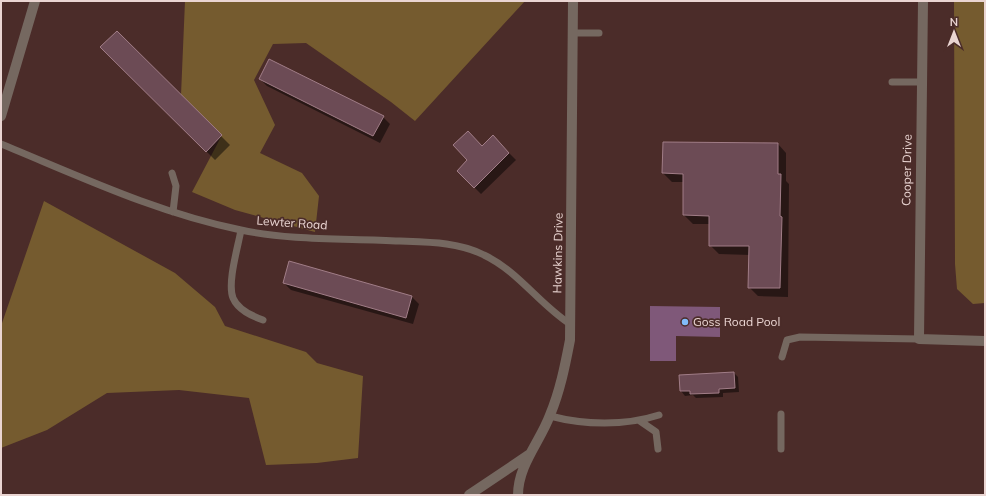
<svg xmlns="http://www.w3.org/2000/svg" width="986" height="496" font-family="Mulish,sans-serif">
<rect width="100%" height="100%" fill="#4b2c29"/>
<path fill="#755b2f" d="M185 1H525L415 121 391 102 306 43 273 44 254 80 275 125 260 153 302 173 319 196 315 232 235 210 192 192 222 135 181 95Z
M954 1H985V303L973 304 957 289 955 264Z
M44 201 175 273 215 307 225 326 306 352 317 363 363 376 358 458 317 463 266 465 249 398 179 390 107 393 47 430 1 448V326Z"/>
<path fill="#7f5879" d="M650 306 720 307V337L676 336V361H650Z"/>
<path fill="#0007" d="M117 32 230 145 215 160 102 47Z
M260 79 383 117 390 124 380 143 267 86Z
M493 137 516 160 481 194 458 171Z
M778 144 786 153V181L789 184 788 297 758 296 749 287 750 255 719 254 710 245V224H693L684 215V182H672L663 173Z
M284 283 412 297 419 304 413 324 291 290Z
M734 373 738 377 739 392 723 393V397L696 398 693 395 685 396 681 391Z"/>
<path fill="#6c4b55" stroke="#a17d87" d="M117 31 222 135 206 152 100 47Z
M269 59 384 116 373 136 259 79Z
M468 131 482 146 493 135 509 153 474 188 457 171 467 160 453 145Z
M663 142 778 143V174H781L780 216 782 217 780 288H748L749 246H709V216L683 215V174L662 173Z
M289 261 412 296 406 318 283 283Z
M734 372 735 388 719 389V393L690 394V391H680L679 375Z"/>
<g fill="none" stroke-linecap="round" stroke-linejoin="round">
<path stroke="#756860" stroke-width="7" d="M573 33H599
M892 82H922
M1 144C79 176 157 213 241 230 292 241 347 238 400 241 428 242 459 242 484 255 518 271 539 304 570 324
M172 173 176 186 173 212
M241 230C238 247 227 283 233 298 238 310 252 316 263 320
M782 357 787 340 800 337 919 339
M550 416C584 425 625 426 659 415
M640 421 656 432 658 449
M781 449V414"/>
<path stroke="#756860" stroke-width="10" d="M923 1 919 339 985 341
M1 116 35 1
M469 495 530 454
M518 495C518 465 540 442 550 415 560 391 565 366 570 340L573 1"/>
</g>
<circle fill="#82bcfa" stroke="#4b2c29" stroke-width="1.5" cx="685" cy="322" r="4"/>
<g text-anchor="middle" stroke-width="3.5" stroke-linejoin="round" paint-order="stroke">
<g font-size="12" fill="#ead5d2" stroke="#4b2c29">
<text transform="translate(907 170) rotate(-89)" y="4">Cooper Drive</text>
<text transform="translate(292 223) rotate(4)" y="4">Lewter Road</text>
<text transform="translate(558 253) rotate(-89)" y="4">Hawkins Drive</text>
</g>
<g font-size="12" fill="#ead5d2" stroke="#4b2c29" text-anchor="start">
<text x="693" y="326">Goss Road Pool</text>
</g>
</g>
<rect width="986" height="496" fill="none" stroke="#ead5d2" stroke-width="4"/>
<g transform="translate(954 32)" stroke="#4b2c29" stroke-width="3" paint-order="stroke">
<path d="M0-3L7 15L0 10L-7 15Z" fill="#ead5d2"/>
<text y="-6" font-size="11" font-weight="bold" text-anchor="middle" fill="#ead5d2">N</text>
</g>
</svg>
